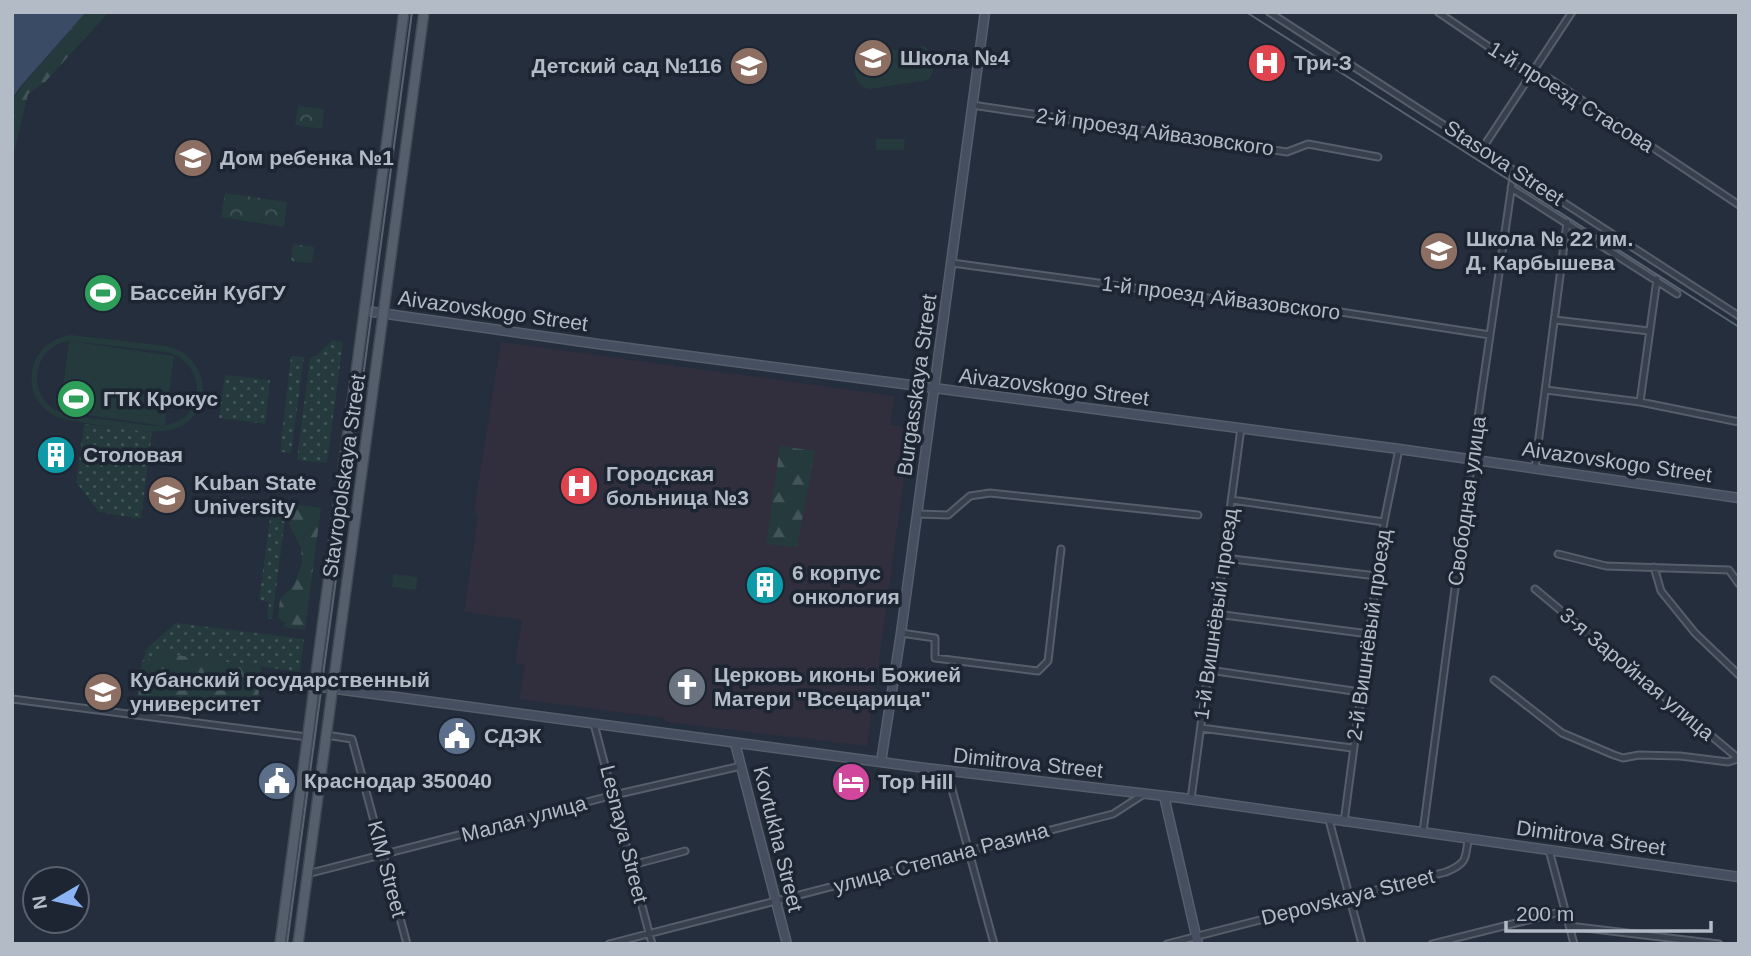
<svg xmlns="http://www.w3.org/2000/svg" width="1751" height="956" font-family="Arial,sans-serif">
<defs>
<pattern id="grass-dots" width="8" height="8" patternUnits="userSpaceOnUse" patternTransform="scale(1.75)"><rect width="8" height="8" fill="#253a3d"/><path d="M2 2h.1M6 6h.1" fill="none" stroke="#425558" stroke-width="1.8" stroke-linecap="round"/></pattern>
<pattern id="forest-firs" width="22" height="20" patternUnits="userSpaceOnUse" patternTransform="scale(1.75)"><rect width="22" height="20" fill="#253a3d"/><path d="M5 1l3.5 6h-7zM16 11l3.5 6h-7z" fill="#425558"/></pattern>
<pattern id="park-crowns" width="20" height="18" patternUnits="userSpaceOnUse" patternTransform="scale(1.75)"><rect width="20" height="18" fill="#253a3d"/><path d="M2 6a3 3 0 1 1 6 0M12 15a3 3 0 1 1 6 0" fill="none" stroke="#425558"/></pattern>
</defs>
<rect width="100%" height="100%" fill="#242e3c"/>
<path fill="#312f3d" d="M501 342 895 396 890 425 911 428 867 746 667 722 664 718 519 699 525 665 515 663 522 620 464 612 478 516 474 511Z"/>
<path fill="url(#grass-dots)" d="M333 340 343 342 327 463 297 460 310 358 318 354Z
M291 356 304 357 291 453 280 452Z
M225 375 270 380 265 424 219 418Z
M84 424 152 432 141 519 99 512 76 482Z
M271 511 281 512 285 519 272 619 267 618 269 602 259 600Z
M176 623 304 639 300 672 163 653 142 662 148 647Z"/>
<path fill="url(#forest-firs)" d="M86 12H109L45 82 28 94 12 161V101L21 87Z
M780 446 815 451 797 547 766 544Z
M292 504 321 508 305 630 284 627 285 623 278 618 280 599 294 585 302 563 301 548 289 524Z
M163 653 261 667 257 711 248 715 137 704 142 662Z"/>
<path fill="url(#park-crowns)" d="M298 106 324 109 322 129 295 125Z
M225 193 287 202 284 227 221 217Z
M293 244 314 247 312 263 291 261Z"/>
<path fill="#253a3d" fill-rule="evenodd" d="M924 46C935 55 938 68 928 80L870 89C858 88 854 77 855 67L864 54Z
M876 139H905L904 150H876Z
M71 335 167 346C210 356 217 415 174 429 152 437 92 423 67 420 17 409 21 342 71 335ZM69 341 166 352C208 361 207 421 165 425L174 356ZM69 341 60 411 164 426C146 426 127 422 109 420 85 417 48 419 39 390 36 381 37 371 40 363 45 350 56 343 69 341Z
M393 574 418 577 416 590 392 587Z"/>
<path fill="#394b65" d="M12 12H86L20 87 12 99Z"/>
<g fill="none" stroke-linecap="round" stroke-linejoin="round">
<g stroke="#555e6a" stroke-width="9">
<path id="street" d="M1269 12 1739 316
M1438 12 1530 75 1550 79 1739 205
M972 105 1287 152 1308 144 1378 157
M1482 149 1572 12
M1511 188 1677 294
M952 263 1259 305 1277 303 1295 305 1490 335
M1555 320 1649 331
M1546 390 1640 402 1739 422
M1640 402 1657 279
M1535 468 1567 222
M1232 500 1384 522
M917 514 948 515 970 496 990 493 1198 515
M1558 554 1606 566 1729 570 1739 584
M1224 558 1377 576
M1654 567 1661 591 1695 633 1739 675
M1535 589 1739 759
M1216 614 1369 634
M901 633 935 638V658L1038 671 1048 661 1061 549
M1209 670 1360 692
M1494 680 1562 733 1614 755 1623 758 1639 755 1680 756 1728 762 1738 759
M12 699 307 737
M594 724 652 944
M1201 728 1352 748
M326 735 352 739 407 944
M947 771 994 944
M1191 799 1241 428
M1329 820 1362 944
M1344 822 1384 522 1399 449
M1423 832 1472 459 1514 170
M1549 850 1574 944
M632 865 685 851
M307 874 614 795 741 766
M1569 926 1719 944
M609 944 1113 814 1144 794
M1167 944 1446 872C1466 864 1466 859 1468 839
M1432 944 1564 911"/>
</g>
<g stroke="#555e6a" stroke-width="11">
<path id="secondary" d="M366 311 598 344 1399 449 1739 498
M314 686 925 768 1182 798 1739 877
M735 743 787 944
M881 762 901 633 985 12
M1164 796 1198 944"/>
</g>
<g stroke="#404955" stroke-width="12">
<path id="primary" d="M280 944 404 12
M298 944 424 12"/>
</g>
<use href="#street" stroke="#37404c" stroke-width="5"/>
<use href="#secondary" stroke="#454f5f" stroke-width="8"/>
<use href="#primary" stroke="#555f6c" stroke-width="9"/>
<path stroke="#596473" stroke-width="2" d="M1246 12 1739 327
M287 944 412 12"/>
</g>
<defs>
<g id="school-disc" transform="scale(2.0125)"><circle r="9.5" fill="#8d6e63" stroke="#1c2531"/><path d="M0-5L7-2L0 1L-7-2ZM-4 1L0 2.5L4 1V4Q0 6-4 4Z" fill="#fff"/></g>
<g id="hospital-disc" transform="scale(2.0125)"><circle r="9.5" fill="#e0444e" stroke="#1c2531"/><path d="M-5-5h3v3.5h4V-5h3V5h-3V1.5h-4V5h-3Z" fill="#fff"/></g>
<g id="stadium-disc" transform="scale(2.0125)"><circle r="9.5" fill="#2e9e5b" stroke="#1c2531"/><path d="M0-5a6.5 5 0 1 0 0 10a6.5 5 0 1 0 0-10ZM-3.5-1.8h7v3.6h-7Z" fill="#fff"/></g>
<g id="building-disc" transform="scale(2.0125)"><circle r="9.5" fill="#0f9aa8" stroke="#1c2531"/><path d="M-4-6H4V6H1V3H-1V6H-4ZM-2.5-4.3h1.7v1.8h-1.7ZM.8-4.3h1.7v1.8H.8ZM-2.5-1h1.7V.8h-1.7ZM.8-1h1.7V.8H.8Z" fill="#fff"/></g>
<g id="university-disc" transform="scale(2.0125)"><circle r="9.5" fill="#8d6e63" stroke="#1c2531"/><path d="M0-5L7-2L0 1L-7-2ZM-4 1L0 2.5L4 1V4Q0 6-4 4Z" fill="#fff"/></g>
<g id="church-disc" transform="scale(2.0125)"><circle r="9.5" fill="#6b7280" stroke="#1c2531"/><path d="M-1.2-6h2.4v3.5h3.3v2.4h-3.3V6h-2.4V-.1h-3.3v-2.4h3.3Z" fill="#fff"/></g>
<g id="civic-disc" transform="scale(2.0125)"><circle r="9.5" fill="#5c6f8a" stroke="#1c2531"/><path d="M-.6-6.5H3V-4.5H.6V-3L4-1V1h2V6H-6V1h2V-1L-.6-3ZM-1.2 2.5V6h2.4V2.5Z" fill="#fff"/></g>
<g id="hotel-disc" transform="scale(2.0125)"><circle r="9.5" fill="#d1479c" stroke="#1c2531"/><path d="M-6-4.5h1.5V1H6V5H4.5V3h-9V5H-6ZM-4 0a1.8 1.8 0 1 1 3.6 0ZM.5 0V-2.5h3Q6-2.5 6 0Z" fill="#fff"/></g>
</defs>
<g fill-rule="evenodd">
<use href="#school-disc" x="873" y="58"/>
<use href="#hospital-disc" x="1267" y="63"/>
<use href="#school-disc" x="749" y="66"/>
<use href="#school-disc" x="193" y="158"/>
<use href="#school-disc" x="1439" y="251"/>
<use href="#stadium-disc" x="103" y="293"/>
<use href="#stadium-disc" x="76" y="399"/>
<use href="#building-disc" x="56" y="455"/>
<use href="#hospital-disc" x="579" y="486"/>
<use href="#university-disc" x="167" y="495"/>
<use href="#building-disc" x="765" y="585"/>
<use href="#church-disc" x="687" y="687"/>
<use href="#university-disc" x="103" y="692"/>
<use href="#civic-disc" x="457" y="736"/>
<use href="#civic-disc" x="277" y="781"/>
<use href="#hotel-disc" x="851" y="782"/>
</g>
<g text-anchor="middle" stroke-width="7" stroke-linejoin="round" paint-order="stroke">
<g font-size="21" font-weight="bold" fill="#b3bbc7" stroke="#1c2531" text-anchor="start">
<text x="900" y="65">Школа №4</text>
<text x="1294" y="70">Три-З</text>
<text x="722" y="73" text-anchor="end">Детский сад №116</text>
<text x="220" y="165">Дом ребенка №1</text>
<text x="1466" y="246">Школа № 22 им.<tspan x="1466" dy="24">Д. Карбышева</tspan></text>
<text x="130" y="300">Бассейн КубГУ</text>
<text x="103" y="406">ГТК Крокус</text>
<text x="83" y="462">Столовая</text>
<text x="606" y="481">Городская<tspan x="606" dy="24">больница №3</tspan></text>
<text x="194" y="490">Kuban State<tspan x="194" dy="24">University</tspan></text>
<text x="792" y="580">6 корпус<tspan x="792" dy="24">онкология</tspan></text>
<text x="714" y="682">Церковь иконы Божией<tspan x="714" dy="24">Матери "Всецарица"</tspan></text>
<text x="130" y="687">Кубанский государственный<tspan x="130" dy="24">университет</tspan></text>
<text x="484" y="743">СДЭК</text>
<text x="304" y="788">Краснодар 350040</text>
<text x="878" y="789">Top Hill</text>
</g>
<g font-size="21" fill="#b3bbc7" stroke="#1c2531">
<text transform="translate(1571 97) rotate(32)" y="7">1-й проезд Стасова</text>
<text transform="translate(1155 132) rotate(8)" y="7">2-й проезд Айвазовского</text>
<text transform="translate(1504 163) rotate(33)" y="7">Stasova Street</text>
<text transform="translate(1221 298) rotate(7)" y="7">1-й проезд Айвазовского</text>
<text transform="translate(493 311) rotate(8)" y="7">Aivazovskogo Street</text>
<text transform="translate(917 385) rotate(-82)" y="7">Burgasskaya Street</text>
<text transform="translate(1054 387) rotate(7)" y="7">Aivazovskogo Street</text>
<text transform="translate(1617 462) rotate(8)" y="7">Aivazovskogo Street</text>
<text transform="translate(344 476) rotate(-82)" y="7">Stavropolskaya Street</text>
<text transform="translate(1467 501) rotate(-82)" y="7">Свободная улица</text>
<text transform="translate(1216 614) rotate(-82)" y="7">1-й Вишнёвый проезд</text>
<text transform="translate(1369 635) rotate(-82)" y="7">2-й Вишнёвый проезд</text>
<text transform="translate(1637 674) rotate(40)" y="7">3-я Заройная улица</text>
<text transform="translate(1028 763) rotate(6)" y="7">Dimitrova Street</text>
<text transform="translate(524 819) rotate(-15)" y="7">Малая улица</text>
<text transform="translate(624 834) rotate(76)" y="7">Lesnaya Street</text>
<text transform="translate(1591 838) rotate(8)" y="7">Dimitrova Street</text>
<text transform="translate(778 839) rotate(76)" y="7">Kovtukha Street</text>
<text transform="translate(941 858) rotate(-15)" y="7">улица Степана Разина</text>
<text transform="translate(387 869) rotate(75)" y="7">KIM Street</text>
<text transform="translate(1348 897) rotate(-14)" y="7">Depovskaya Street</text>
</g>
</g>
<rect width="1751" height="956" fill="none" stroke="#b3bbc7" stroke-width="28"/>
<g transform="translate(56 900) rotate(261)"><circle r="33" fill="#1c2531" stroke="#58616d" stroke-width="2"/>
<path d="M0-5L12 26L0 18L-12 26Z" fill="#8ab4f6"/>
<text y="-10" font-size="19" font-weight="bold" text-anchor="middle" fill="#b3bbc7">N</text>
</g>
<path d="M1506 921v10h205v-10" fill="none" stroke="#b3bbc7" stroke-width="3.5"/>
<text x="1516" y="921" font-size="21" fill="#b3bbc7" stroke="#1c2531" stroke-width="5" paint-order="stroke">200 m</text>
</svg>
